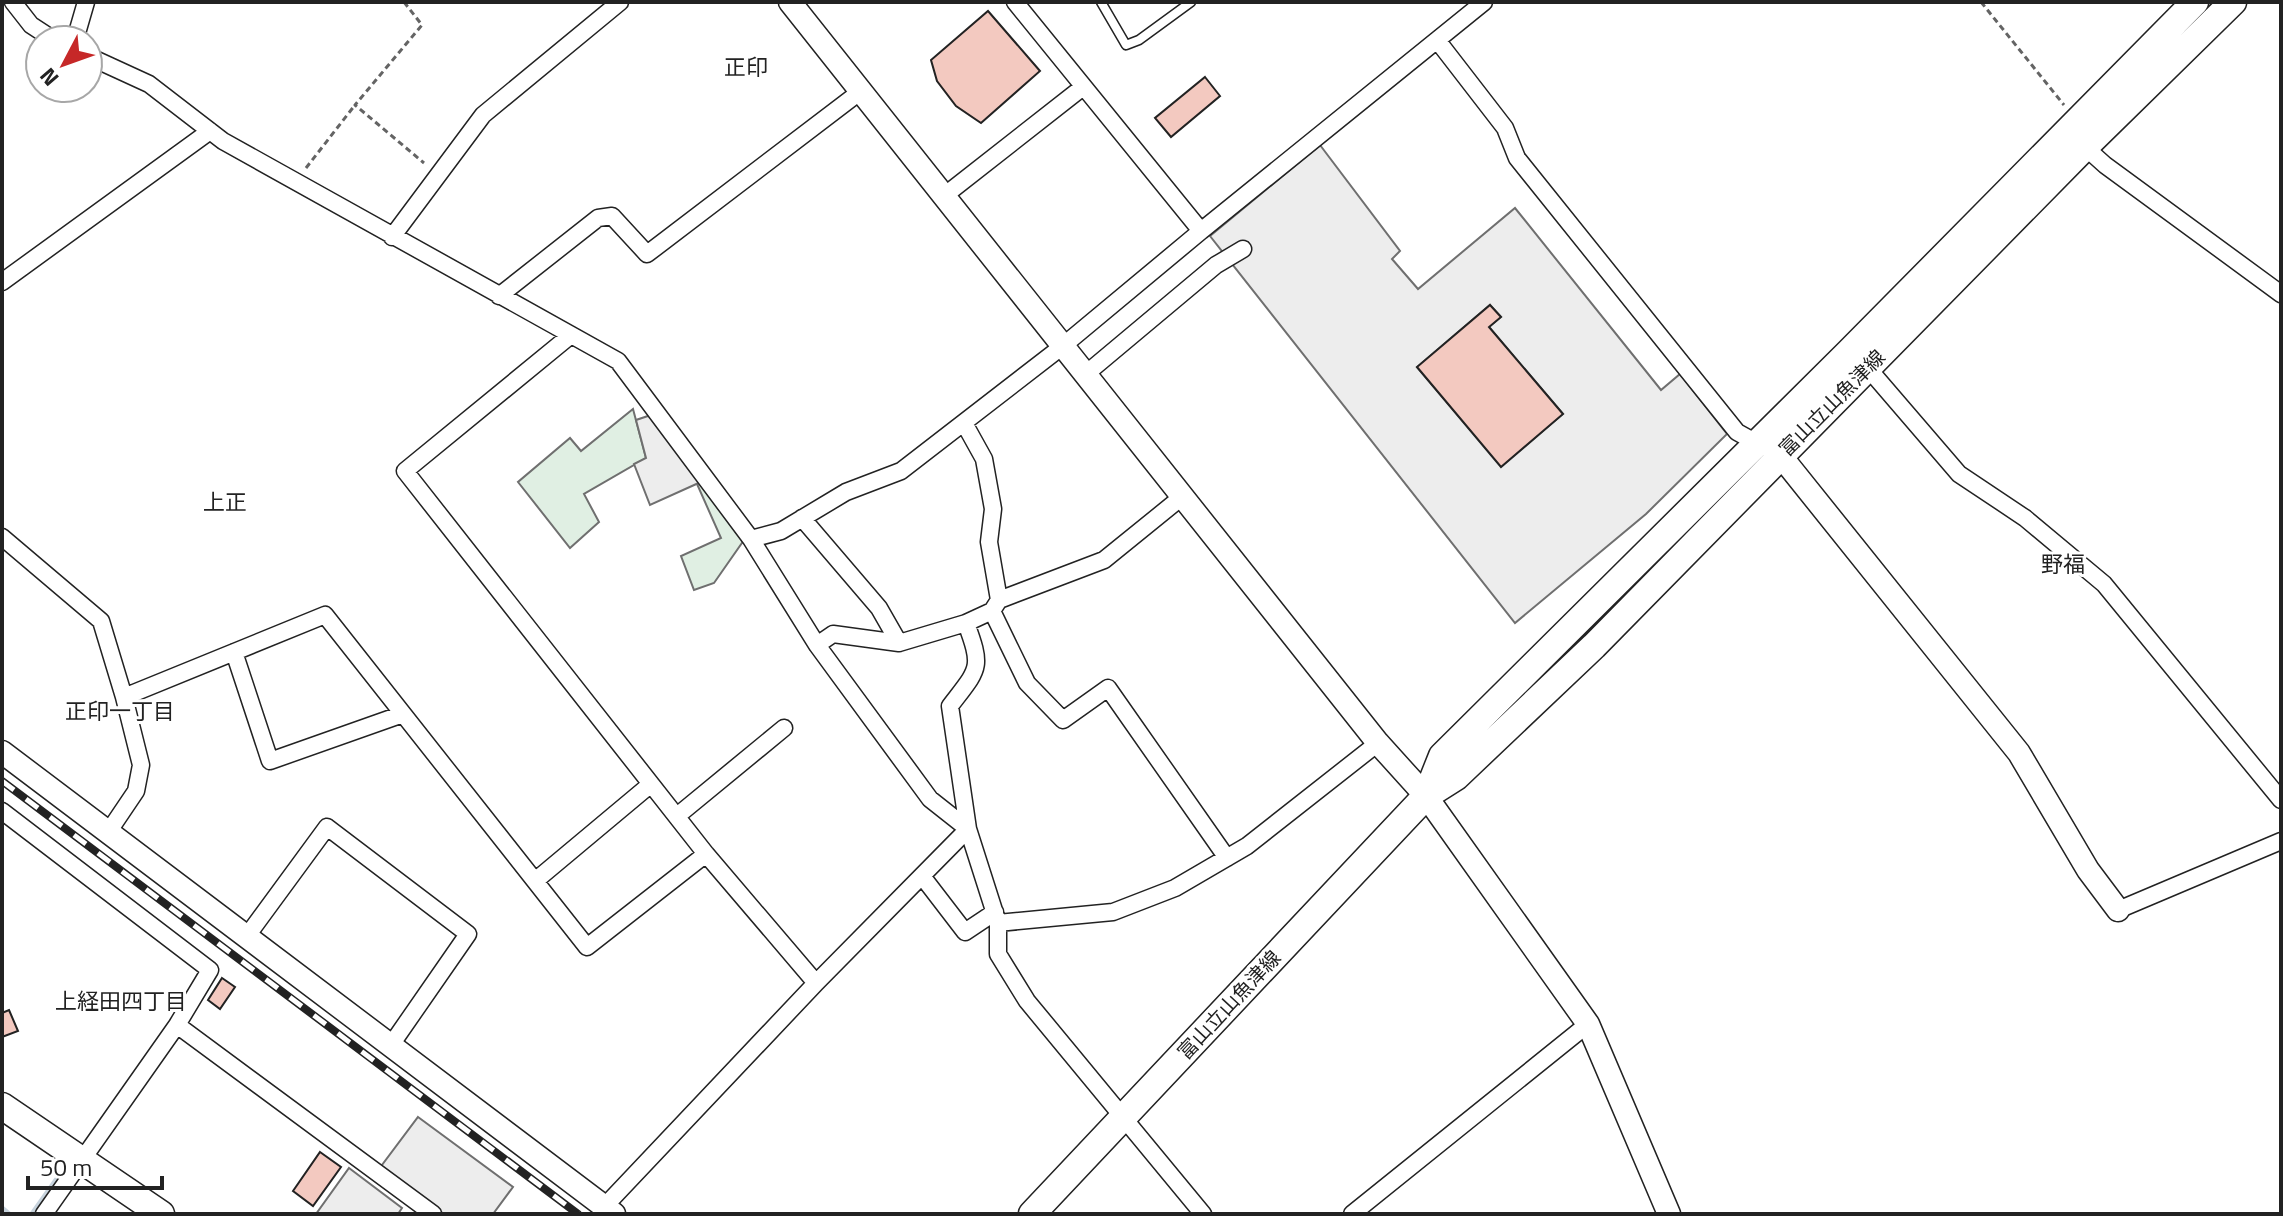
<svg xmlns="http://www.w3.org/2000/svg" width="2283" height="1216" font-family="'Titillium Web','Noto Sans JP',sans-serif">
<rect width="100%" height="100%" fill="#fff"/>
<path fill="#e0efe3" stroke="#6f6f6f" stroke-width="2" d="M633 409 646 458 584 494 599 522 570 548 518 482 570 438 581 451Z
M703 481 744 540 714 583 694 590 681 556 721 538 697 484Z"/>
<path fill="#ededed" stroke="#6f6f6f" stroke-width="2" fill-rule="evenodd" d="M1320 145 1400 251 1392 259 1418 289 1515 208 1661 390 1680 374 1727 434 1646 514 1515 623 1210 236ZM1490 305 1501 317 1489 327 1563 414 1501 466 1417 367Z
M651 415 703 481 650 505 634 464 646 458 636 420Z
M418 1117 513 1187 493 1214H444L379 1169Z
M349 1168 402 1208 398 1214H316Z"/>
<g fill="none" stroke-linecap="round" stroke-linejoin="round">
<path stroke="#c7d3dd" stroke-width="5" d="M2 1208 9 1214
M32 1214 56 1180"/>
</g>
<path fill="#f3c9c0" stroke="#222" stroke-width="2" d="M988 11 1040 71 981 123 956 106 937 81 931 60Z
M1205 77 1220 96 1171 137 1155 118Z
M1490 305 1501 317 1489 327 1563 414 1501 467 1417 367Z
M222 978 235 987 220 1009 208 1000Z
M9 1010 18 1031 2 1037V1013Z
M320 1152 341 1167 313 1206 293 1191Z"/>
<g fill="none" stroke-linecap="round" stroke-linejoin="round">
<g stroke="#222" stroke-width="11">
<path id="lane" d="M1101 2 1126 45 1139 40 1191 2"/>
</g>
<g stroke="#222" stroke-width="19">
<path id="street" d="M13 2 31 25 54 40
M1015 2 1201 231 1484 2
M75 40 86 2
M1437 40 1505 128 1517 158 1737 432 1764 447
M88 56 149 84 223 141 618 361 751 539 817 645 930 799 968 829
M2085 147 2105 165 2281 294
M944 196 1083 87
M392 237 483 115 620 2
M2 282 210 131
M499 296 598 218 612 216 647 254 861 91
M571 335 405 471 706 854 816 983
M1867 367 1959 474 2025 518 2104 584 2281 800
M1087 373 1216 265 1243 249
M964 423 984 459 993 509 989 542 999 600
M802 518 879 608 899 643
M2 537 101 621 124 697 141 765 136 791 109 831
M751 539 781 531 846 492 901 471 1064 345 1201 231
M992 611 1027 683 1063 720 1108 688 1227 858
M966 623 992 611 999 600 1104 560 1183 496
M817 645 833 634 899 643 966 623C983 669 979 668 950 706L968 829 998 923V954L1027 1001 1203 1214
M234 652 270 761 403 714
M124 697 325 615 587 947 706 854
M2 811 210 970 177 1025 44 1214
M677 816 784 728
M922 876 965 932 995 912
M535 881 651 784
M2118 910 2281 841
M998 923 1113 912 1175 888 1247 846 1378 743
M247 936 327 827 468 934 391 1045
M177 1025 433 1214
M604 1207 816 983 968 829
M1352 1214 1588 1024"/>
</g>
<g stroke="#222" stroke-width="25">
<path id="secondary" d="M790 2 1378 743 1426 796 1588 1024 1669 1214
M1780 455 2019 753 2088 870 2118 910
M2 752 614 1214"/>
</g>
<g stroke="#222" stroke-width="29">
<path id="primary" d="M1426 796 1442 756 1848 353 2195 2
M2 1106 161 1214
M1032 1214 1426 796 1456 777 1594 646 2085 147 2233 2"/>
</g>
<path stroke="#646464" stroke-width="3" stroke-dasharray="6 4" stroke-linecap="butt" d="M404 2 422 25 355 105 424 163
M1981 2 2064 105
M306 168 355 105"/>
<use href="#lane" stroke="#fff" stroke-width="8"/>
<use href="#street" stroke="#fff" stroke-width="16"/>
<use href="#secondary" stroke="#fff" stroke-width="22"/>
<use href="#primary" stroke="#fff" stroke-width="26"/>
<g stroke="#222" stroke-width="8">
<path id="rail" d="M2 781 578 1214"/>
</g>
<use href="#rail" stroke="#fff" stroke-width="5" stroke-dasharray="15" stroke-linecap="butt"/>
</g>
<g text-anchor="middle" stroke-width="6" stroke-linejoin="round" paint-order="stroke">
<g font-size="20" fill="#222" stroke="#fff">
<text transform="translate(1832 403) rotate(-45)" y="7">富山立山魚津線</text>
<text transform="translate(1229 1005) rotate(-47)" y="7">富山立山魚津線</text>
</g>
<g font-size="22" fill="#222" stroke="#fff">
<text x="746" y="75">正印</text>
<text x="225" y="510">上正</text>
<text x="2063" y="572">野福</text>
<text x="120" y="719">正印一丁目</text>
<text x="121" y="1009">上経田四丁目</text>
</g>
</g>
<rect width="2283" height="1216" fill="none" stroke="#222222" stroke-width="8"/>
<g transform="translate(64 64) rotate(229)"><circle r="38" fill="#ffffff" stroke="#a7a7a7" stroke-width="2"/>
<path d="M0-6L14 30L0 20L-14 30Z" fill="#c62828"/>
<text y="-12" font-size="22" font-weight="bold" text-anchor="middle" fill="#222222">N</text>
</g>
<path d="M28 1176v12h134v-12" fill="none" stroke="#222222" stroke-width="4"/>
<text x="40" y="1176" font-size="24" fill="#222222" stroke="#ffffff" stroke-width="6" paint-order="stroke">50 m</text>
</svg>
